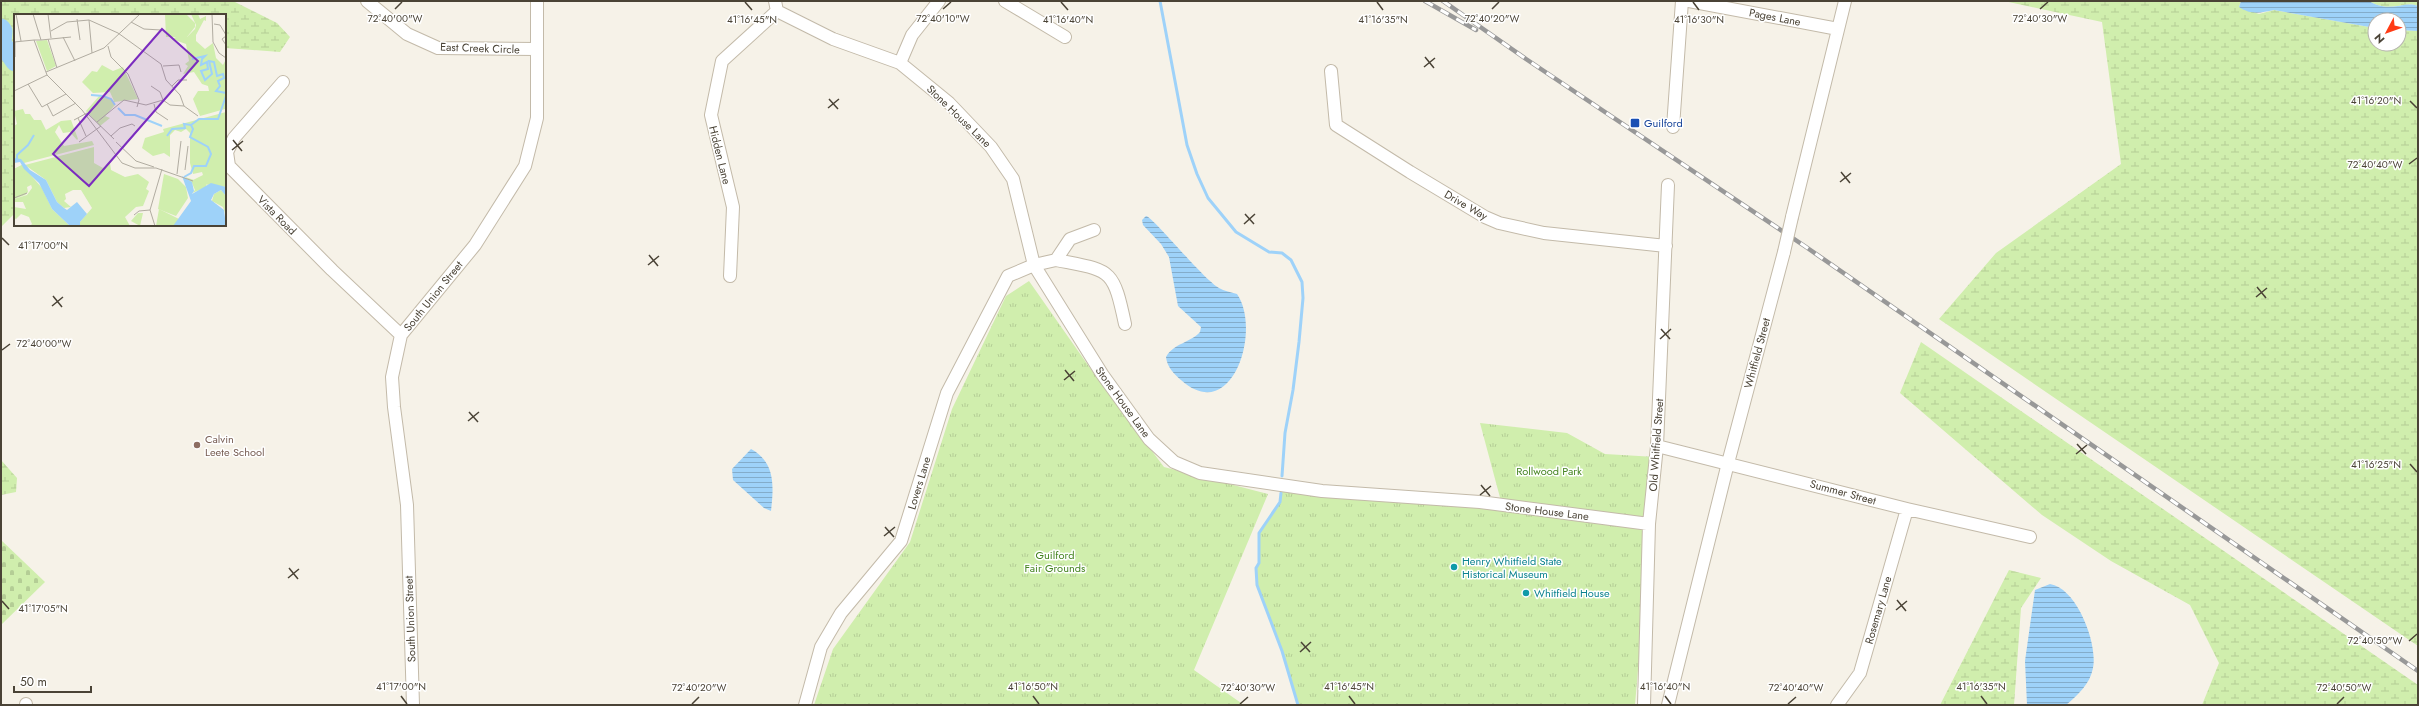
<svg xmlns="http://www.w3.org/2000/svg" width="2419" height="706" font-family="Jost,sans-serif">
<defs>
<pattern id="grass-tufts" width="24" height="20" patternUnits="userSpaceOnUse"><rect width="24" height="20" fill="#d0eead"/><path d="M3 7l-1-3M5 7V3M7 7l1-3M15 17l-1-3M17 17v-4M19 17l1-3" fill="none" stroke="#b4cd95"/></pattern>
<pattern id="wetland-marsh" width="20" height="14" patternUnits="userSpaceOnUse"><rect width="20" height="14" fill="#d0eead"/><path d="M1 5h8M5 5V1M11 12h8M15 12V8" fill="none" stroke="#b4cd95"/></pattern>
<pattern id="cemetery-stones" width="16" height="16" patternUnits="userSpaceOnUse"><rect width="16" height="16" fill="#d0eead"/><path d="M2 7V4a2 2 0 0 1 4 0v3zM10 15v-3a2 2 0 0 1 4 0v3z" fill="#b4cd95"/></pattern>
<pattern id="water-rules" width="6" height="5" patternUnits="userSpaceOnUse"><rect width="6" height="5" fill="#9ed2f9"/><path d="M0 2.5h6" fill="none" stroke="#83acca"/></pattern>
</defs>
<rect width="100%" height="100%" fill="#f6f2e8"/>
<path fill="url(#grass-tufts)" d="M1029 281 1097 378 1164 467 1268 494 1194 670 1244 705H814L833 649 910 542 952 409 1006 296Z
M1480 423 1567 433 1605 454 1656 457 1635 705H1298L1282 651 1257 585 1256 568 1259 563V533L1280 502 1281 485 1502 505Z"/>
<path fill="url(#wetland-marsh)" d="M1 1H233L277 23 290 37 280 52 225 48V15H15V213L1 227Z
M2004 1H2241L2239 7 2259 14 2274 10 2375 28V44H2399V30L2418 31V646L1939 319 1996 253 2121 164 2102 22Z
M2369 1H2418V6C2404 0 2390 14 2369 1Z
M1921 342 2418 685V705H2202L2219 663 2190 605 2111 561 2042 515 1900 393Z
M1 460 17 478 16 492 1 495Z
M2009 570 2041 578 2021 608 2014 705H1940Z"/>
<path fill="url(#cemetery-stones)" d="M1 540 45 582 1 625Z"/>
<path fill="url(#water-rules)" d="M2241 1H2369C2390 14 2404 0 2418 6V31L2399 30V20H2375V28L2274 10C2260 13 2251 15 2239 7Z
M1146 216C1153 217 1203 279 1219 288 1224 291 1231 292 1237 294 1262 330 1232 426 1181 380 1174 374 1167 367 1166 357 1174 343 1190 343 1200 332L1201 327 1178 306 1169 257 1161 244 1143 225 1142 220Z
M751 449C775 462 774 485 771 511L764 508 733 480 732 469Z
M2050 584C2077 588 2098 644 2093 668 2090 684 2078 695 2066 705H2027L2025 661 2035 590Z"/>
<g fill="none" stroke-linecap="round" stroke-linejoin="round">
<path stroke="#9ed2f9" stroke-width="3" d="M1160 1 1187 145 1197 174 1208 198 1236 232 1269 252 1282 253 1291 260 1302 282 1303 298 1299 342 1293 390 1285 433 1282 476
M1281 493 1280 502 1259 533V563L1256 568 1257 585 1282 651 1298 705"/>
<path stroke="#9ed2f9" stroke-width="19" d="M1 28 3 31 2 43 15 62"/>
<g stroke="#c3baa9" stroke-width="14">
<path id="minor" d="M367 1 407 34 438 48 536 49
M775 1 777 11 833 39 900 63 949 103 991 147 1013 179 1034 265 1102 374 1149 439 1174 462 1200 473 1322 491 1480 502 1649 524
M1005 1 1065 37
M1689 1 1838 29
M900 63 912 35 939 1
M1331 71 1336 125 1410 172 1485 217 1499 223 1544 233 1666 246
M283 82 234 138 227 152 229 166 332 270 401 335
M1673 127 1682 1
M1792 217 1845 1
M1056 260C1111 271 1113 267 1125 324
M730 276 733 207 711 115 722 61 777 11
M1657 446 1907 509 2030 537
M26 704V705
M413 705 407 505 394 407 392 377 401 335 475 245 525 166 537 118V1
M805 705 821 647 841 613 901 541 947 393 1008 276 1034 265 1056 260 1070 239 1094 230
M1644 705 1649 524 1657 446 1668 185
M1668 705 1728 463 1784 252
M1837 705 1860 673 1907 509"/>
</g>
<use href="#minor" stroke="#fff" stroke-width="12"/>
<g stroke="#989898" stroke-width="4.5">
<path id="rail" d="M1425 1 1476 30
M1443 1 1526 59 1806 247 2418 671"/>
</g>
<use href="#rail" stroke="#fff" stroke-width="3" stroke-dasharray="9" stroke-linecap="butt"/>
<g stroke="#c3baa9" stroke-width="14" stroke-linecap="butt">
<path id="minor-bridge" d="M1784 252 1792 217"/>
</g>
<use href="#minor-bridge" stroke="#fff" stroke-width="12"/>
</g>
<path fill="none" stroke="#4a4336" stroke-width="1.5" d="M745 2 752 10M1061 2 1068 10M1377 2 1383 10M1693 2 1699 10M395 9 402 2M943 9 951 2M1492 9 1499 2M2040 9 2048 2M1425 57 1434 68M1424 67 1435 58M829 99 838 109M2410 101 2417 108M828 108 839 99M233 140 242 151M232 150 243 141M2409 164 2417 158M1841 172 1850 183M1840 182 1851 173M1245 214 1254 224M1244 224 1255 214M2 238 9 245M649 255 658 266M648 265 659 256M2257 287 2266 298M53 296 62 307M2256 297 2267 288M52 306 63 297M1661 329 1670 339M1660 339 1671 329M2 350 10 344M1065 370 1074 381M1064 380 1075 371M469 412 478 422M468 421 479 412M2077 444 2086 454M2076 454 2087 445M2410 464 2417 472M1481 485 1490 496M1480 495 1491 486M885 527 894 537M884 536 895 527M289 568 298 579M288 578 299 569M1897 600 1906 611M2 601 9 609M1896 610 1907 601M2409 641 2417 634M1301 642 1310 652M1300 652 1311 642M401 696 407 704M1033 696 1039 704M1349 696 1355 704M1665 696 1671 704M1981 696 1987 704M692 704 699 697M1240 704 1248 697M1788 704 1796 697M2337 704 2344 697"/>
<rect fill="#1a4fb4" stroke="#fff" stroke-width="1.5" x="1630" y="118" width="10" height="10" rx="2"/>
<circle fill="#8d6e63" stroke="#fff" stroke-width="1.5" cx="197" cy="445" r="4"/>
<g fill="#0f9aa8" stroke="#fff" stroke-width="1.5">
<circle cx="1454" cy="567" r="4"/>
<circle cx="1526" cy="593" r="4"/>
</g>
<g text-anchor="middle" stroke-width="3" stroke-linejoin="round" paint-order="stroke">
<g font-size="11" fill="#4a4336" stroke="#fff">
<text transform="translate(1775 17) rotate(11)" y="4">Pages Lane</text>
<text transform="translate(480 48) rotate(2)" y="4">East Creek Circle</text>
<text transform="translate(959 116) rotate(44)" y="4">Stone House Lane</text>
<text transform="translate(720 155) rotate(76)" y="4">Hidden Lane</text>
<text transform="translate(1466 205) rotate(30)" y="4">Drive Way</text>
<text transform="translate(277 215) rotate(45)" y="4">Vista Road</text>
<text transform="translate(433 296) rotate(-51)" y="4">South Union Street</text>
<text transform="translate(1757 353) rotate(-75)" y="4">Whitfield Street</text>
<text transform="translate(1123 402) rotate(54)" y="4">Stone House Lane</text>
<text transform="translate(1656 445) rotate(-86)" y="4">Old Whitfield Street</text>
<text transform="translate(919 483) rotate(-73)" y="4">Lovers Lane</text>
<text transform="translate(1843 492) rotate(15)" y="4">Summer Street</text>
<text transform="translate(1547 511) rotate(7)" y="4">Stone House Lane</text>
<text transform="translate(1878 610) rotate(-74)" y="4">Rosemary Lane</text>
<text transform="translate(410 619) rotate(-92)" y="4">South Union Street</text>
</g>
<g font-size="11" fill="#164399" stroke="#fff" text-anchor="start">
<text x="1644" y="127">Guilford</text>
</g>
<g font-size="11" fill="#785e54" stroke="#fff" text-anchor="start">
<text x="205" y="443">Calvin<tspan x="205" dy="13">Leete School</tspan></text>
</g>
<g font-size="11" fill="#458421" stroke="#fff">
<text x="1549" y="475">Rollwood Park</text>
<text x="1055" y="559">Guilford<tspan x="1055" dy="13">Fair Grounds</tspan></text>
</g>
<g font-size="11" fill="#0d838f" stroke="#fff" text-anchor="start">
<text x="1462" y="565">Henry Whitfield State<tspan x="1462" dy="13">Historical Museum</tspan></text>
<text x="1534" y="597">Whitfield House</text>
</g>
</g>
<g transform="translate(14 14)">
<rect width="212" height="212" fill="#f6f2e8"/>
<path d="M33 26 42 52 33 57 22 27ZM88 51 99 57 109 53 124 85 100 88 101 91 91 102 96 104 86 112 72 97 86 81 100 87 96 78 79 79 68 68 78 57 83 58ZM8 151 17 163V171L13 173 14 178 11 181 0 185V155ZM171 163 192 170 193 173 178 179 181 176 178 169ZM145 195 165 205 161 212H142Z" fill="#d0eead"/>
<path d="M2 154 13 161 7 163 4 169 0 167Z" fill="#d0eead"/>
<path d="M177 0H184L186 5 192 2V7L190 6 182 21V27L191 35 199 29 202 44 209 51 212 45 211 95 186 102 179 85 184 77H195L194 72 188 70 180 58 169 60 174 52 171 50 175 47 172 30 158 25 162 23H173L181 15 182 11ZM9 95 11 100H16L20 106H27L32 116 47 107 57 106 64 125 63 126 56 118 49 119 45 111 41 118 50 132 78 127 80 131 10 149 0 144V112L3 110 0 97ZM212 98V173L188 170 179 166 189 161 188 158 179 160 176 149V119L172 115 167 118 161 116 156 121V143L150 139 139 142 128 134 131 124 150 118 149 115ZM80 133V149L89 154 96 149 97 156 111 163 124 160 135 168 132 175 135 177 129 192 122 193 111 203 116 212H66V208L78 194 67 176H59L51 180 52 185 50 187 57 193 50 194 43 188 32 166 11 151ZM8 151 28 174 38 195 56 212H16L18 210 15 203 7 200 2 205 0 204V193L12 195 9 188H0V185L13 181 18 174 14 160 3 154 0 156V155ZM150 160 164 165 172 173 174 184 162 202 144 195ZM207 176 212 182V202L209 193 198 187 200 180Z" fill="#d0eead"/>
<path d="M151 0 173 1 181 9V13L173 23H152Z" fill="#d0eead"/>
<path d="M124 199H129L126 212 117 207Z" fill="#d0eead"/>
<path d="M0 144 7 145 16 156 32 166 43 188 50 194 53 196 63 188 73 200 66 208V212H56L38 195 25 169 10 155 6 148 0 149ZM168 162 178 168 180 177 178 180 197 169 212 173V182L207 176 200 180 197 186 210 196 212 212H159L177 187Z" fill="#9ed2f9"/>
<path fill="none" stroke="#9ed2f9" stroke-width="2" d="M178 45 191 42 188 45 187 51 193 48 194 55 187 57 191 66 198 60 195 47 200 48 203 62 209 60 210 64 204 67 206 72 202 77 212 79M77 81 89 82 97 85 101 91M104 94 111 101H121L148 112M153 122 158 115 171 114 170 110 177 111M3 145V141L14 131 20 121M170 163 177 159 180 152H192L197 140 194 133 176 123 179 115 177 111 185 105H204L212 82"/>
<path fill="none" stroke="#b1aca1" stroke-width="1" d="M2 0 7 27M34 0 37 24M198 0 199 28 205 39 212 44M63 5 66 26M75 6 78 39M117 8 130 15 147 16M200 10 206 11 212 21M37 17 53 8 75 6 104 19 147 50 152 66 166 81 170 92M212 22 208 25 212 31M49 23 61 47M34 25 43 54M27 26 57 23M0 28 20 26M1 28V43M94 32 97 43 114 60 125 86 123 93M149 52 165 51 167 58M32 58 90 34 126 0M33 61 68 96 108 149 121 154H142L179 167M14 70 28 93 52 80M137 72 146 78 149 86M158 72 164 66H173M0 77 33 61 20 26H27L19 0M33 90 39 102 62 89M140 90 142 98 154 106M64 104 72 122M60 106 73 99 100 125M83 108 110 86 132 91 149 86 156 91 170 92 184 102M97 122 106 114 118 110 121 112M65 128 87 112M102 128 122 147 140 153M171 156 174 132M163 160 167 127M0 184 13 179M120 201 125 197 136 196M141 212 136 196 148 155"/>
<path fill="#7b2cbf" fill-opacity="0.15" stroke="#7b2cbf" stroke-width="2" d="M148 15 184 47 75 172 39 140Z"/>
<rect width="212" height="212" fill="none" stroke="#4a4336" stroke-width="2"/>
</g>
<g font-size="10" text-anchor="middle" fill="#4a4336" stroke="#fff" stroke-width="3" stroke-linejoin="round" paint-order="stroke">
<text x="395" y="22">72°40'00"W</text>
<text x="943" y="22">72°40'10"W</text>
<text x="1492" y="22">72°40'20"W</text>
<text x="2040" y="22">72°40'30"W</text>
<text x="752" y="23">41°16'45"N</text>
<text x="1068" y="23">41°16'40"N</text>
<text x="1383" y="23">41°16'35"N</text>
<text x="1699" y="23">41°16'30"N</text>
<text x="2376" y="104">41°16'20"N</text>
<text x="2375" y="168">72°40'40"W</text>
<text x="43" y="249">41°17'00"N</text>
<text x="44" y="347">72°40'00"W</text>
<text x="2376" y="468">41°16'25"N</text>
<text x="43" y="612">41°17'05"N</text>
<text x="2375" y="644">72°40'50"W</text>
<text x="401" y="690">41°17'00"N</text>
<text x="1033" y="690">41°16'50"N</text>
<text x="1349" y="690">41°16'45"N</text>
<text x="1665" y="690">41°16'40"N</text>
<text x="1981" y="690">41°16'35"N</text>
<text x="699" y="691">72°40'20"W</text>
<text x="1248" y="691">72°40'30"W</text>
<text x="1796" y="691">72°40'40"W</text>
<text x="2344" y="691">72°40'50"W</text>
</g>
<rect width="2419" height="706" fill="none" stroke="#4a4336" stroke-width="4"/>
<g transform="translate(2387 32) rotate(229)"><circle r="19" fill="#ffffff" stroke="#b7b4af"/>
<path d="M0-3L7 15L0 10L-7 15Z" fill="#ff3c16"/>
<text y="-6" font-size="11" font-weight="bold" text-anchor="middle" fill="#4a4336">N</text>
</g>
<path d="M14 686v6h77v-6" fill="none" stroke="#4a4336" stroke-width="2"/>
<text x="20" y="686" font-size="12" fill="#4a4336" stroke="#ffffff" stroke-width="3" paint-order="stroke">50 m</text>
</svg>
